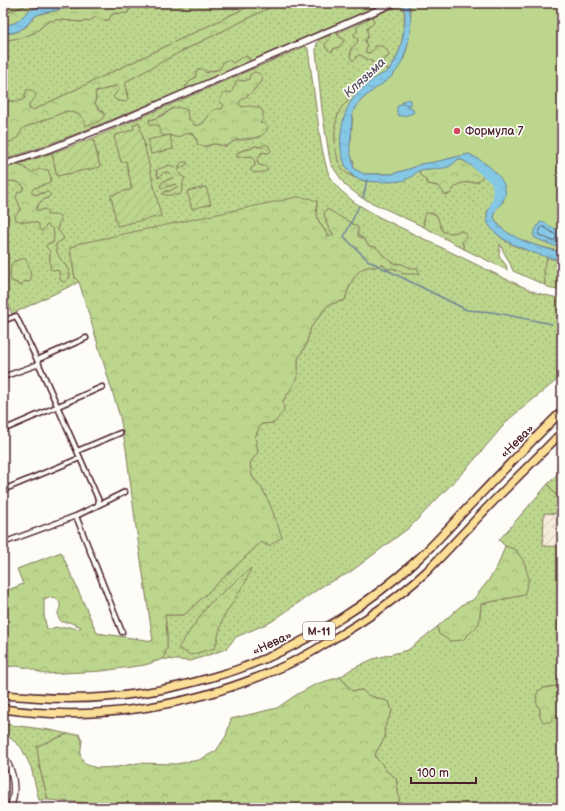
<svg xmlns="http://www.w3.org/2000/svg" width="565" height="811" font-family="'Balsamiq Sans',sans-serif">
<defs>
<pattern id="industrial-furrows" width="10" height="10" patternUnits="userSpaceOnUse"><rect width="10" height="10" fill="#f6eada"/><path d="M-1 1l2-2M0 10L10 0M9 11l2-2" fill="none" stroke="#d4c8bb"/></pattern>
<pattern id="grass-dots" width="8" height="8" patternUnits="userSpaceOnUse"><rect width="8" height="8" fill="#bcd68d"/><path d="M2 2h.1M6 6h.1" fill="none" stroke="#a3b77a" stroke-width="1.8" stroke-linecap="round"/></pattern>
<pattern id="forest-crowns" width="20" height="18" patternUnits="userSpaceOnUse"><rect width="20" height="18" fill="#bcd68d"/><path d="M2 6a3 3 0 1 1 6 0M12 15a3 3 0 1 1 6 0" fill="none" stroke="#a3b77a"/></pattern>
<pattern id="garden-furrows" width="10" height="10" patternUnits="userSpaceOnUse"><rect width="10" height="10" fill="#bcd68d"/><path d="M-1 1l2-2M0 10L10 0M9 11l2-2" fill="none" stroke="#a3b77a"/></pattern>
<pattern id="water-ripples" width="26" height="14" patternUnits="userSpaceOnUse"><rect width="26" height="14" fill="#84c8e5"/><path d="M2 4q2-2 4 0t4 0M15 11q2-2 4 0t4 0" fill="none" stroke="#74abc5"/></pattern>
</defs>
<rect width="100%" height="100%" fill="#fdfcf7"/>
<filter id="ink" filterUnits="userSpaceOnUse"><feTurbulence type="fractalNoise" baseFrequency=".025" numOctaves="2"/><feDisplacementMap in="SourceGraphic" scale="8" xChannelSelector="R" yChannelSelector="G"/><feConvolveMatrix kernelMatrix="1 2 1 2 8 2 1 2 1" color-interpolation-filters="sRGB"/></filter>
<g filter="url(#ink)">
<path fill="url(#industrial-furrows)" d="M544 513 562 514V547L543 546Z"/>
<path fill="url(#grass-dots)" stroke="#837a5c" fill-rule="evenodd" d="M141 3H256L33 110 29 109V104L32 101 25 94V98L22 101H8L3 107 4 112 3 117V40C13 40 31 35 39 29 44 26 46 22 52 20 64 18 75 24 87 21 90 21 93 19 95 17L104 20H109L110 15C116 12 122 14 128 13L129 9Z
M279 3H361V5L371 6 374 3H385L250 61 248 57 240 58 237 61 233 63 229 60 222 65 220 69C209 71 191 75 187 86H186V89C125 114 65 140 3 160V144L9 143 22 128 67 111 79 114 85 121 104 113 97 107 95 103 96 98 95 92 116 86 120 88 116 100 120 101 128 95C126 90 125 86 126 81L130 79 180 52Z
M402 4C406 15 404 21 403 32 402 47 397 59 388 71L383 59 387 57 376 47 374 50 370 53 365 52 366 45 365 40 368 37 367 28 374 21 372 17Z
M364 21 358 29 357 37 358 39C358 45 353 45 351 49V54L350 56 359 55 363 56 366 59 373 62V65L370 74 366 77 361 84 350 93 347 102 344 105 337 117 335 139 338 161 349 175 364 181H383L403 180 415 172 420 171V175L426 180 428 184C441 187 437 185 446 195L450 194C456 183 460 183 472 182 475 182 477 182 479 181 481 179 483 175 485 173 490 175 493 179 495 184 504 204 488 200 487 214 487 219 489 222 491 226 502 245 527 251 547 256V260L544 267 545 285 513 271C510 261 504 254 500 244L499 256 506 265 507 270 464 249 460 231 453 233 443 232C440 227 439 221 437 216L432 213 424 216V227L362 198 345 185 331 164 329 155 322 110 316 51C316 39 320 39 330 35L329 42 325 44 326 48 332 52 335 48 339 47 344 41 337 33Z
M306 46 308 49 321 144 326 166 330 178 340 190 354 202 379 217 508 280 537 293 562 299V376L509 419 469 466 410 527 349 573 324 585 271 622 236 637 226 649 191 661 163 659 167 648V634L165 615H184L261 542 263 490 252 476 250 463 258 452 255 437 261 424 274 423 283 401 292 387 298 375V359L306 345 311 327 328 305 345 300C348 289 354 270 367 267 372 266 369 267 374 267 377 267 380 265 382 263L388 269 392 268 399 271 419 274 418 269 409 268 402 264 393 263 383 255 376 247 369 246 364 239 324 213 329 230 333 233V236H328L317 218 316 213 317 201 70 248 75 278 79 282 12 314 3 292V183C11 180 18 180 24 187L18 201 21 209 15 216 25 222C33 220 38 223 44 228L47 225C56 229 54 235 53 243L46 247 50 251V264L59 271 60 275 68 279 70 275C67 263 55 258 55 244L64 239C60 234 57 230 58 224L40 211 36 209C39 203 41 200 48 198L43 192 35 195 31 192 33 188C40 187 44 184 50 182L51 178 47 170C41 168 37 173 31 173 25 172 22 166 16 165L52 153 57 176 100 166 93 138ZM250 79 262 82C255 86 256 89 251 93 245 98 242 96 239 104L242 107 260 108V137L246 140H237L233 142 229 145 225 146 216 144H212L207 147 198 145 197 141 192 133C181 132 179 141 170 135H165L159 125 149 120C157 119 167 112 173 108L187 114 188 119 194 125 198 126 202 124 208 117 222 109 231 93 241 80 245 81ZM134 129 161 216 132 190 126 160 121 162ZM254 146 262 147 265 152 260 154C258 158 255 161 259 165L264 166V171L255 173 253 167 255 166V162L252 156 238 157 237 153 245 149H250ZM172 166 173 168 180 166 184 167 179 169 178 171 181 176 183 187C181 192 174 194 168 195L166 191H170L178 186 177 184 168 186 166 187 164 181 173 178V176C170 172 166 172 162 173L160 177 158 178 156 171 166 167ZM22 259 28 264 31 276 29 282 25 281 18 285 17 283 13 282C9 275 11 268 14 261L20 260Z
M548 484 555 494 562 497V514L544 513 543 546 562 547V685L543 688 537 704 540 709V716L562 718V808H415L413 806 400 805 396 778 385 770 382 764 376 758 375 754 385 737 384 729 392 711 389 702 367 695 362 690 352 691 340 677 350 670 373 659 408 650 437 627 439 634 479 624 481 604 524 595 516 550 505 546 499 540Z
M3 724 50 730 68 734 37 746 40 769 48 800H39L31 767 21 747 3 732Z"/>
<path fill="url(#forest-crowns)" stroke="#837a5c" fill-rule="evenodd" d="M32 3H62C52 6 43 6 33 9 21 13 22 25 3 25V14Z
M102 3H141L129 9 128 13C122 14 116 12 111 15L109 20H104L95 17C93 19 90 21 87 21 75 24 63 17 50 21 45 22 42 27 38 30 31 36 13 40 3 40V32L7 33H14L26 27 34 17 40 14 62 9 97 6Z
M256 3H279L180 52 127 81 125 86 128 99 125 102 116 100 113 97 119 89 116 86 95 92C96 96 95 101 95 103 95 107 101 110 104 113V117C99 122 92 125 85 125V121L79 114 67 111 23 128C17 139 16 141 3 144V103C11 99 19 104 25 98V94L27 90H32L35 93 36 97 29 104V109L33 110Z
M372 17 374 21V23L367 28C367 35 370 35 365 40L367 47 365 52C370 55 373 51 376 46 383 45 388 48 389 56L383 60 388 71 368 83 359 91 351 102 341 133V147L343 157 346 166 353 176C342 173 339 165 337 156 334 141 333 122 341 108 343 105 346 104 348 101 349 99 349 95 350 93 352 90 355 89 358 87 360 85 362 83 364 80 368 73 373 73 373 62L366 59 363 56 359 55 357 56 355 60H352L350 56 351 54V49C353 45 358 45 358 39L355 37 354 34 357 31V27L364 21Z
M333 32 337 33 339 37 344 39V41L339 47 335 48 331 52 326 48 325 44C329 41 331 39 329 34Z
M244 56 248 57 250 61 186 89 185 86H187L189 82 196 77V72L199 69H203L206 73 220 69 224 61 229 60 233 63C237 61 239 58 244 56Z
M254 72C260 73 264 76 262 82 256 85 256 87 252 92 247 98 242 96 239 104L242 107C249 105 258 106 263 111V119L260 123 265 124 268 127C264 141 248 137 236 140 232 141 230 146 225 146 222 146 219 144 216 144 209 143 208 148 198 145L197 141 192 133C181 132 179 141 170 135L165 136 161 134 159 130V125H150L149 120C154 120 164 115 168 112 170 111 171 109 174 108 177 107 183 108 187 110L188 119 192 121 194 125C210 128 205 106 222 109L224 105 220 102 221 98 223 94 227 92 231 93 237 80 245 81 249 79 250 75Z
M265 144 269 146 271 151 269 153 262 152 260 154V156L257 160 258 164 259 165 264 166 268 168 267 171C262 172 255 174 251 171V168L255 166V162L252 156 238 157 236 156C241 149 244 151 250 149 253 148 254 147 256 146L258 147H262L263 145Z
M458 159 464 161 477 170 485 173C483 175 481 179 479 181 477 182 475 182 472 182 460 183 456 183 450 194L445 195C438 185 440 186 428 184L426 180 420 175 419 170C434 167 448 171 458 159Z
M182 162H187L188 164 179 169 178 171 181 176 185 178 183 182V187L180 195H165L163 194 164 192 170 191 178 186 176 184 161 188 160 186 162 182 173 178V176C165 168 163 174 158 178V175L156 170C160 168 164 168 168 165L172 166 173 168 180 166V164Z
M16 165 25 167C28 173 33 174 39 169L48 170 51 178 50 182C45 184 40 187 34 188L31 192 35 195 48 192 51 195C43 202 41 197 36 209L40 211 44 209 48 211 47 215H56L60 216 61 220C53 230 61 231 64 239L56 244C55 259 67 262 70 275L68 279 64 282 60 280V275L59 271 54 270 50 269V251L46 247 48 243H53C54 235 56 229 47 225L44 228 42 232 39 228V224C34 221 31 222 26 222 23 222 19 221 16 220L15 216 21 209 16 197 18 192 22 191 24 187C18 180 11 180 3 183V169Z
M297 197 308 198 317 201C315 220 319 221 328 236H333V233C327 228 326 221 324 213L327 209 358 227V236L364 239 369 246 376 247 383 255 393 263 402 264 409 268H418L419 274H404C399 270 395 267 388 269L382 264C380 265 377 267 374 267 369 267 372 266 367 267 354 270 348 289 345 300L328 305 311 327 306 345 298 359V375L292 387 283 401 284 411 274 423 261 424 255 437 258 452 250 463 252 476 263 490 271 507 282 537 269 546 261 542 184 615H165L167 634V648L163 659 145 665 102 671 44 674 29 668 16 666 3 667V622L7 621 3 611V592L23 584 17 569 61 552 97 633 153 641 136 527 126 449 120 417 79 282 75 278 70 248 77 244ZM50 597 56 598C67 608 51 612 62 622H69L81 627 79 629C75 629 72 627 69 627 63 626 63 630 56 627L50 629H47L44 616V599Z
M426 213H432L437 216C439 221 440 227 443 232L453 233 460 231 466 233V239L462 242 464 249 424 227V216Z
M547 256 551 259 562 260V290L551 289 545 285 544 266 547 260Z
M24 258C29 262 31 274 31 280L29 282 25 281 20 286 18 285 17 283C15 282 13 282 11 280 10 278 10 265 12 263 13 261 21 260 24 258Z
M562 469V497L555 494 548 484Z
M505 546 516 550 524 562 529 579 524 595 481 604 479 624 463 640 450 641 439 634 437 627 463 604 473 600 488 581 498 565Z
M251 568 246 581 223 618 215 648 190 655 178 648 208 605Z
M340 677 352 691 362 690 368 695 389 702 392 711 384 729 385 737 375 754 376 758 382 764 385 770 396 778 400 805 414 806 415 808H111L109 805 48 800 40 769 37 746 68 734H79L82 741 80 755 85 764 97 768 117 767 138 763 176 764 199 760 216 751 226 736 231 719 277 708 296 695 316 684Z
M562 685V718L554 717 550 722H543L540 716V709L537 704 536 697 538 691 544 688Z"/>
<path fill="#bcd68d" stroke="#837a5c" d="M408 3H562V252L534 245 520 240 504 231 494 218V214L496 209 503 202 505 188 469 154 435 162 421 164 412 168 392 174H363L355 169 353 166 354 163 351 156 349 146 351 139 353 112 356 106 373 89 391 77 404 58 407 48 410 31 411 10Z"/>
<path fill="url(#garden-furrows)" stroke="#837a5c" d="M3 3H32L3 14Z
M139 122 161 216 117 226 111 195 132 189 126 161 121 162 114 136 134 129 133 125Z
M170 135 173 149 151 154 148 140Z
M93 138 100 167 57 176 52 153Z
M206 187 211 204 192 209 187 191Z"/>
<path fill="url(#water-ripples)" stroke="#6d849b" d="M62 3H102C91 9 80 7 68 8 63 8 58 10 53 11 49 12 44 12 40 14 33 16 31 21 26 26 20 31 11 35 3 32V25C22 25 21 13 33 9 43 6 52 6 62 3Z
M404 3H408C415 24 407 63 391 77 381 86 357 99 353 112 351 120 352 129 351 137 351 141 349 145 350 149 350 155 354 161 353 167L355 169 364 174H392L412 168 421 164 435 162 469 154C484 161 514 181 503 201 500 207 493 209 494 216 496 235 546 250 562 252V260C544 258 491 241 487 220 485 204 503 202 496 187 494 182 492 177 488 174 485 172 480 172 477 170 470 166 466 160 458 159 456 162 452 165 448 167 438 171 419 165 413 176 410 177 407 179 405 180 394 183 363 183 354 177 352 175 350 172 348 170 336 151 340 121 350 103 356 93 366 84 376 77 380 75 385 73 389 70 393 65 396 60 398 54 402 47 406 21 405 12 404 10 403 7 402 4Z
M408 99 410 100V105H408L404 104 412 108 414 112 413 113 404 116H399L397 113V107L400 104H404L402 102 403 101Z
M540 222 545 223 562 233V235L557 246H554L535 238 533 234Z"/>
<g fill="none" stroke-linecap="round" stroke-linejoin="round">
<path stroke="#616375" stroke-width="1" d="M542 227H544L556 235 557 236 555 240 553 241 539 235V233Z"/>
<path stroke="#6d849b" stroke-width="1.5" d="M363 198 367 180
M359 206 344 237 369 261 467 310 492 312 552 324"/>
<path stroke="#84c8e5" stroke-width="8" d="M476 165 496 182 497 199 493 208"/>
<g stroke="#4a1f2b" stroke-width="7">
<path id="street" d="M3 321 16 316 37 360 99 501 98 504
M37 360 86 338
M3 377 39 364
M3 430 102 387
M77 451 120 433
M3 490 80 458
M76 516 122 632
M3 543 76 516 125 492"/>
</g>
<g stroke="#4a1f2b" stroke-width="8">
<path id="secondary" d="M3 165 47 150 113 124 394 3
M3 756C14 771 17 791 10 808"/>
</g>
<g stroke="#4a1f2b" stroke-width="10">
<path id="highway" d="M3 695C13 696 23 696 32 697 94 702 157 694 216 676 226 673 235 671 244 667 305 645 371 603 418 559 439 540 457 518 477 498 503 470 530 443 557 416L562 412
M3 709C94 722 189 707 273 671 292 663 311 653 328 642 363 622 397 599 427 571 447 551 466 530 486 509 511 483 537 458 562 432"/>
</g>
<use href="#street" stroke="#fdfcf7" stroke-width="4"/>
<use href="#secondary" stroke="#fdfcf7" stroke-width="5.5"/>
<use href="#highway" stroke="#fbdf96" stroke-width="7"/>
</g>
</g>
<circle fill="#d1495b" stroke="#fdfcf7" stroke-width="1.5" cx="457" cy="131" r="4"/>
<g text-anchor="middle" stroke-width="3.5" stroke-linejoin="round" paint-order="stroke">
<rect fill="#fdfcf7" stroke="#806168" stroke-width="1" x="303" y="622" width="32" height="18" rx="3"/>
<g font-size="11" font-weight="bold" fill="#4a1f2b">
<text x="319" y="635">М-11</text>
</g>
<g font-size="12" fill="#4a1f2b" stroke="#fdfcf7" text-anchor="start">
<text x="465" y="135">Формула 7</text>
</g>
<g font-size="12" fill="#4a1f2b" stroke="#fdfcf7">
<text transform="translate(517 441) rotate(-45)" y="4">«Нева»</text>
<text transform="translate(272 643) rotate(-25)" y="4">«Нева»</text>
</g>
<g font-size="13" font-style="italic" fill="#5b5263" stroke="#fdfcf7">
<text transform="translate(364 77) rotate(-43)" y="5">Клязьма</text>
</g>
</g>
<rect width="565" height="811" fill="none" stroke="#fdfcf7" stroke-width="16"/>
<rect x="8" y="8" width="549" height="795" fill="none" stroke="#4a1f2b" stroke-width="1.5" filter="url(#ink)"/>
<path d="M411 777v6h65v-6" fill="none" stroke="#4a1f2b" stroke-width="2"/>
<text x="417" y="777" font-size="12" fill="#4a1f2b" stroke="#fdfcf7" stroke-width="3" paint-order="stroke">100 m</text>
</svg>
